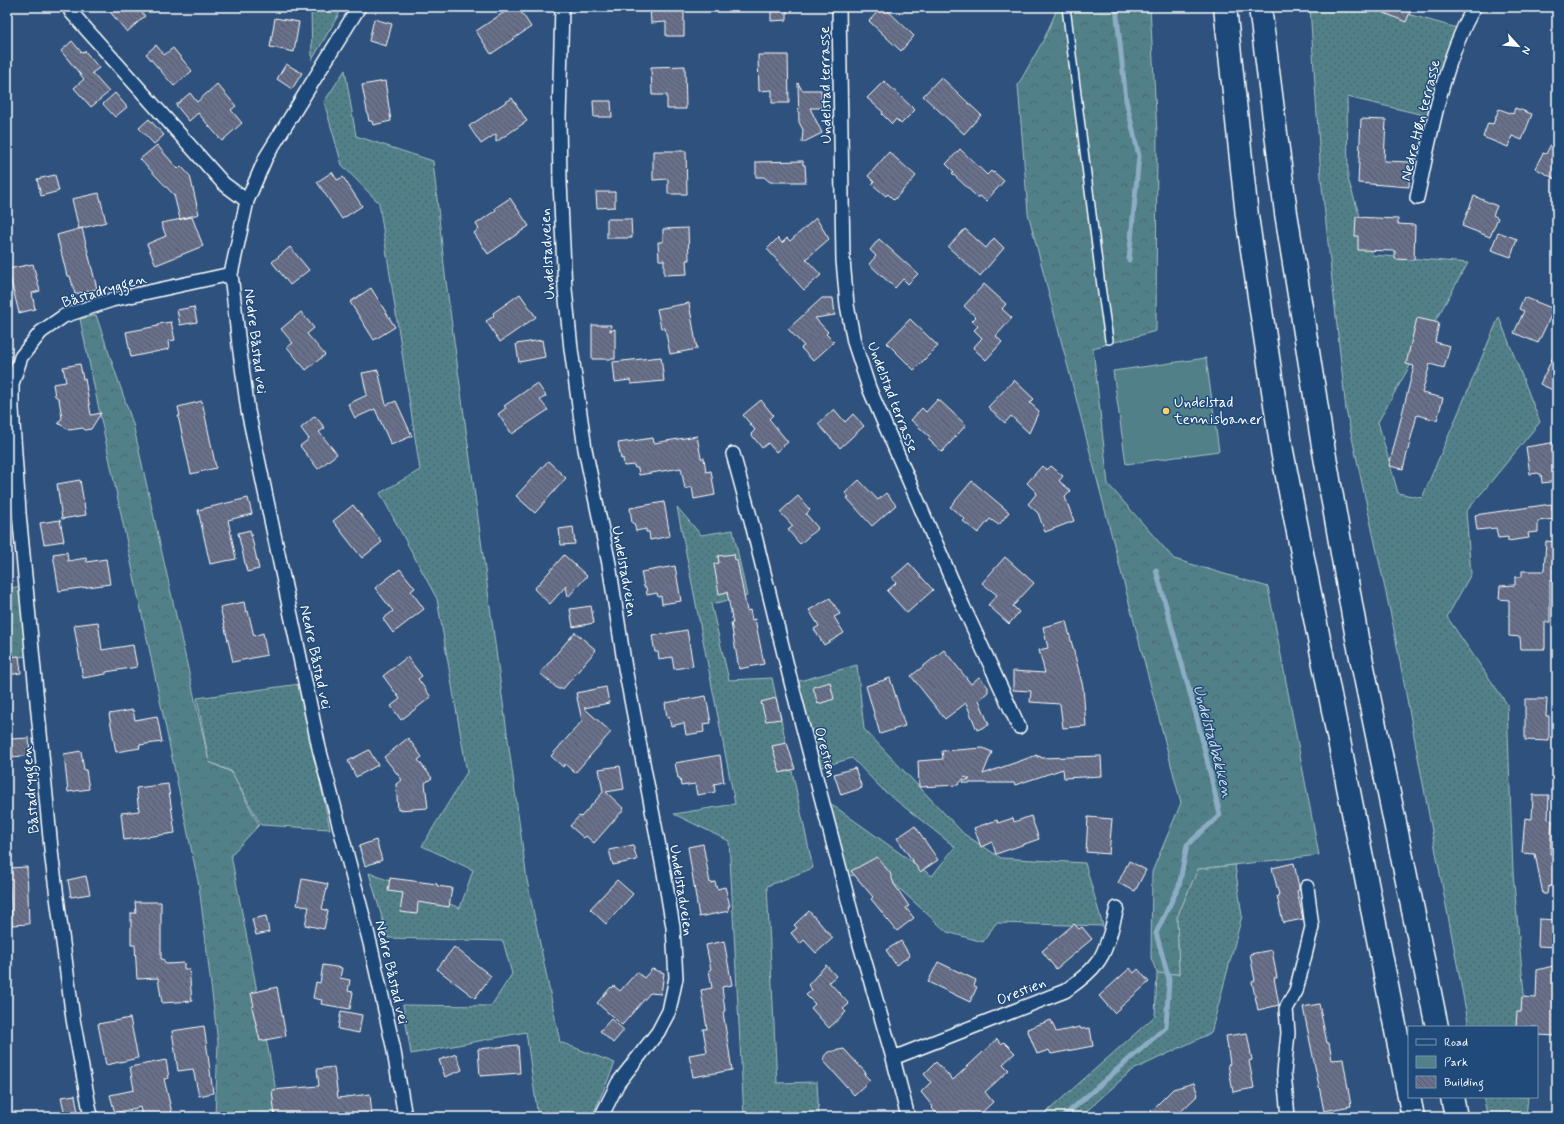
<svg xmlns="http://www.w3.org/2000/svg" width="1564" height="1124" font-family="Mynerve,sans-serif">
<defs>
<pattern id="green-dots" width="8" height="8" patternUnits="userSpaceOnUse"><rect width="8" height="8" fill="#518089"/><path d="M2 2h.1M6 6h.1" fill="none" stroke="#4e666a" stroke-width="1.8" stroke-linecap="round"/></pattern>
<pattern id="forest-crowns" width="20" height="18" patternUnits="userSpaceOnUse"><rect width="20" height="18" fill="#518089"/><path d="M2 6a3 3 0 1 1 6 0M12 15a3 3 0 1 1 6 0" fill="none" stroke="#4e666a"/></pattern>
<pattern id="building-back-hatch" width="6" height="6" patternUnits="userSpaceOnUse"><rect width="6" height="6" fill="#68708b"/><path d="M-1 5l2 2M0 0l6 6M5-1l2 2" fill="none" stroke="#595c68"/></pattern>
</defs>
<rect width="100%" height="100%" fill="#2e527d"/>
<filter id="ink" filterUnits="userSpaceOnUse"><feTurbulence type="fractalNoise" baseFrequency=".025" numOctaves="2"/><feDisplacementMap in="SourceGraphic" scale="8" xChannelSelector="R" yChannelSelector="G"/><feConvolveMatrix kernelMatrix="1 2 1 2 8 2 1 2 1" color-interpolation-filters="sRGB"/></filter>
<g filter="url(#ink)">
<path fill="url(#green-dots)" stroke="#a8c0c4" d="M311 7H343L312 60Z
M1310 7H1383L1457 28 1428 116 1347 97 1348 179 1372 255 1468 263 1378 422 1398 493 1422 498 1499 317 1540 422 1466 512 1471 574 1447 617 1507 704 1513 872 1527 1027H1469L1393 625 1346 410 1321 177Z
M345 70 356 136 433 161 445 274 527 880 560 1042 615 1063 592 1117H538L526 1032 411 1054 403 1005 491 1006 512 974 503 941 388 938 369 873 460 908 473 870 422 846 467 772 437 599 380 493 420 470 379 203 342 165 324 102Z
M677 507 701 535 733 530 747 596 711 604 729 680 772 678 813 868 767 886 777 1083 817 1082 819 1117H744L729 841 674 814 735 804Z
M857 665 864 729 964 834 1001 858 1085 863 1103 926 996 923 983 942 947 932 880 871 849 876 827 801 932 876 955 847 883 790 852 758 818 768 796 682Z
M300 684 330 829 261 825 231 771 209 762 197 698Z
M1235 865 1242 916 1211 1033 1131 1071 1080 1117H1041L1155 1016 1157 973 1179 974 1177 917 1198 869Z
M1483 1097H1528L1526 1117H1488Z"/>
<path fill="url(#forest-crowns)" stroke="#a8c0c4" d="M1058 7H1150L1157 132 1156 331 1093 348 1108 484 1174 559 1268 587 1319 855 1198 869 1177 917 1179 974 1157 973 1151 958 1152 872 1181 803 1028 213 1018 85 1044 39Z
M96 315 133 424 209 762 231 772 259 825 231 855 281 1117H215L218 1043 199 886 80 319Z
M21 586 30 656 7 658V589Z"/>
<path fill="#518089" stroke="#a8c0c4" d="M1206 358 1219 451 1126 464 1113 371Z"/>
<g fill="none" stroke-linecap="round" stroke-linejoin="round">
<path stroke="#8cadc3" stroke-width="5" d="M1116 7 1126 100 1139 156 1129 260
M1063 1117 1166 1027 1169 979 1156 933 1179 886 1187 845 1220 815 1198 722 1156 570"/>
</g>
<path fill="url(#building-back-hatch)" stroke="#fff" d="M106 7H137L145 16 127 32Z
M512 7H518L531 27 491 54 476 31Z
M650 7H684V36H666V22L651 23Z
M771 7H787V20L771 21Z
M882 7H884L914 36 901 51 869 21Z
M1370 7H1412L1406 22Z
M275 18 299 22 294 52 270 47Z
M374 19 392 24 386 46 369 41Z
M72 41 82 53 85 51 99 68 92 73 109 92 91 107 74 88 84 79 61 51Z
M156 45 164 55 173 48 192 71 174 86 146 54Z
M758 55H788L789 103H772V90L759 91Z
M286 64 302 73 292 89 277 79Z
M685 66 686 109H667V95H652L651 67Z
M941 77 981 115 964 134 923 96Z
M385 81 391 121 373 125 372 121H369L362 85Z
M884 81 915 110 901 124 896 119 892 124 882 114 883 112 867 98Z
M798 83 802 90H821L822 108H810L822 133 802 143 803 130 799 122Z
M217 84 236 106 231 110 242 123 222 141 198 113 189 121 176 105 190 93 197 102Z
M115 93 127 107 115 117 103 104Z
M512 98 527 121 496 142V134L481 144 469 126Z
M593 101H611L612 117H594Z
M1515 108 1532 114 1522 140 1512 136 1508 147 1483 137 1488 123 1493 124 1499 109 1513 114Z
M149 119 164 135 154 144 139 128Z
M1361 119 1386 120 1384 161 1410 162 1409 187 1358 183Z
M1557 132V180L1535 168 1543 153 1546 154Z
M157 145 178 169 181 166 190 176 199 214 180 219 174 195 140 159Z
M960 149 987 175 991 171 993 173 994 172 1004 181 986 201 980 196 978 198 952 173 954 172 946 164Z
M653 151H686L687 194H668V179L653 180Z
M889 152 916 176 894 200 888 194 886 196 872 184 874 182 868 176Z
M803 161V165H805L806 182H770L764 177H756V162Z
M332 172 337 180 343 177 362 206 342 219 317 182Z
M55 175 59 191 41 196 37 179Z
M596 192H615V207L597 208Z
M99 193 106 222 79 229 72 199Z
M1474 196 1497 206 1493 215 1498 218 1490 237 1462 226Z
M510 198 529 226 488 254 474 233 479 229 476 224 496 210 495 208Z
M192 217 203 246 156 265 147 244 166 236 161 223Z
M1356 217 1398 219V224L1415 225 1414 260 1395 259V251L1358 250V236H1355Z
M816 218 829 239 806 259 821 275 804 290 767 249 778 238 782 243 787 238 790 241Z
M607 219H631L632 238H607Z
M82 228 97 289 75 294 70 276H67L57 235Z
M688 228 689 260H686L687 274 664 275V260H659L658 242H663V229Z
M965 229 986 248 994 238 1004 248 980 276 948 247Z
M1498 232 1517 239 1511 257 1491 250Z
M879 239 918 274 908 284 903 279 895 288 869 264 876 256 870 250Z
M290 247 309 270 290 285 272 262Z
M33 264 40 291 32 293 35 309 19 313 8 269Z
M984 284 1006 304 1002 309 1012 318 996 336 1002 342 986 360 973 348 982 338 974 330 978 326 972 321 976 317 964 306Z
M371 288 395 327 374 340 350 302Z
M520 294 536 317 500 342 486 321 494 316 493 313Z
M1524 297 1554 309 1538 343 1514 333 1524 311 1519 309Z
M822 298H833L835 315 815 318 828 332 826 334 834 342 813 361 801 348 804 346 788 329Z
M689 303 697 349 670 354 665 328H661L657 309Z
M194 307 197 322 180 325 177 310Z
M301 312 314 328 307 334 325 355 306 370 287 347 293 343 281 329Z
M1417 318 1439 323 1435 342 1450 346 1444 368 1430 364 1422 393 1443 398 1437 420 1417 415 1403 469 1389 466 1414 366 1406 364Z
M910 319 938 346 914 370 887 343Z
M171 322 175 340 168 341 169 349 131 357 126 332 158 326V324Z
M592 325H611L610 331 615 329V359H592Z
M542 340 545 357 519 362 516 344Z
M1557 349V392L1540 384Z
M661 357 664 381 631 384 630 380 615 382 613 362Z
M80 364 83 379H85L91 415 101 413 91 429 85 430 83 428 69 430 58 423 62 418 59 399 55 396 53 384 66 382 63 367Z
M378 370 386 405 396 401 412 436 391 445 375 409 355 418 348 404 367 395 362 373Z
M1014 380 1034 399 1030 403 1039 411 1029 433 1011 416 1005 423 988 407Z
M537 383 546 396 540 400 548 410 512 434 498 414 506 408 504 406Z
M938 399 966 425 942 452 928 439 930 437 911 420 922 408 926 412Z
M761 400 773 415 769 419 788 442 776 452 768 443 762 448 751 434 755 430 743 415Z
M202 401 216 468 191 474 178 416H180L178 407Z
M834 409 845 422 853 414 864 426 840 448 818 424Z
M315 416 325 428 319 432 337 454 318 469 300 446 309 439 301 428Z
M697 436 701 458H704L706 472 711 471 715 495 694 499 692 487 685 489 681 468 639 475 638 468H635L634 465 624 466 623 458 621 459 618 443 653 438 654 443Z
M1557 442V481L1542 483 1541 474H1539L1538 473 1530 474 1526 447Z
M548 461 566 478 535 513 516 496Z
M1042 466 1047 470 1051 466 1063 476 1059 481 1071 491 1065 497 1074 521 1045 532 1038 513 1028 504 1037 493 1027 483Z
M80 480 86 515 62 519 57 484Z
M859 480 878 500 886 493 896 505 872 526 847 498 849 497 845 493Z
M972 481 1009 512 999 525 990 519 978 533 963 521 965 519 950 507Z
M798 496 810 510 806 514 818 528 800 544 788 530 793 526 780 512Z
M248 498 252 514 228 520 236 559 210 564 198 510Z
M664 502 670 536 650 540 649 532H646V529L636 531 634 523H632L630 508Z
M1551 504 1554 519 1538 521V532L1528 533 1529 538 1508 541V537L1498 538 1496 528 1477 530 1475 515Z
M353 505 382 542 362 558 333 521Z
M60 520 64 541 44 544 40 523Z
M573 527 575 544 561 545 559 529Z
M250 530 259 569 247 572 238 533Z
M1546 541 1557 542V581H1550V622H1545V649H1521L1520 637 1509 636V600L1499 599 1500 586 1515 585V577H1522V571H1544Z
M67 552 68 561 86 558 87 562 106 559 110 584 59 591 53 554Z
M734 554 735 560H737L747 611 750 610 752 620 755 619 764 664 739 669 731 623H733L727 592 719 594 714 564 719 563 718 556Z
M564 555 587 576 568 597 566 586 550 604 534 589Z
M1005 557 1034 583 1013 606 1019 612 1009 624 988 605 997 595 982 583Z
M909 563 933 590 907 613 887 591 896 583 892 578Z
M675 566 681 601 662 604 661 596 658 597 657 593 647 595 646 587H644L641 572Z
M400 569 415 588 411 591 424 609 393 633 383 619 393 611 375 588Z
M830 598 840 614 834 617 844 633 824 645 814 629 819 626 809 610Z
M244 602 246 612 248 611 254 636 263 633 267 655 233 662 220 607Z
M591 606 594 623 573 627 570 609Z
M1066 621 1083 687 1086 726 1063 728 1060 704 1030 702 1031 691 1013 690V671L1045 673 1039 650 1048 648 1043 627Z
M98 622 102 650 133 645 137 667 106 672V674L83 678 74 625Z
M687 630 693 666 674 669 672 657 659 659 658 652H655L652 636Z
M575 632 596 650 563 689H558L540 673Z
M944 650 971 684 979 677 988 687V692L979 700 989 725 977 730 966 703 945 719 911 676Z
M19 656 21 673 7 675V657Z
M407 657 422 676 418 679 431 697 401 720 391 706 400 699 383 676Z
M890 678 905 726 880 734 866 686Z
M830 682 834 699 818 704 813 687Z
M606 687 609 703 584 708 611 732 575 773 565 764 563 767 551 756 582 721 576 693Z
M706 696 711 723 703 724 704 732 686 735 684 723 671 726 669 717 667 718 665 703Z
M776 698 781 719 766 721 761 702Z
M1525 699H1547L1546 716H1549V741L1525 740Z
M133 710 135 720 157 716 162 742 139 745 140 748 116 752 109 714Z
M29 738 30 755 13 757 11 739Z
M408 738 422 757 418 760 432 778 425 783 428 808 398 810 396 784 402 780 384 757Z
M787 743 795 769 780 773 772 746Z
M983 748 992 752 983 774 1037 755V757L1040 756 1041 758 1101 756 1102 776 1064 778 1063 769 1015 785 1014 783H964L963 781 970 779 965 777 958 785 919 787 918 761 943 759 942 751Z
M369 750 378 765 356 777 348 761Z
M81 751 84 770H86L89 789 68 792 64 754Z
M720 755 724 782 714 784 715 792 697 795 695 784 681 786 680 778H678L675 763Z
M620 766 624 789 606 792 624 809 594 843 586 836 584 838 570 826 579 816 581 817 603 792 599 769Z
M855 768 862 788 841 795 834 774Z
M168 784 175 833 124 840 121 813 139 811 136 788Z
M1533 795H1549L1548 819 1552 820 1550 854 1557 852V884L1548 887 1547 894H1543L1535 854 1522 853 1525 818 1532 819Z
M1031 816 1039 839 996 854 992 842 981 847 974 828 997 820 998 823 1013 818 1014 822Z
M1088 817 1112 819 1109 854 1086 852Z
M915 826 938 860 920 872 897 838Z
M376 840 382 860 365 866 359 846Z
M703 844 710 883 715 882 717 889 725 887 730 906H728L729 911 699 917 688 847Z
M633 845 637 860 613 865 609 850Z
M877 857 890 873 894 884 909 906 906 908 914 918 897 931 871 899 873 897 851 871Z
M1129 861 1146 870 1135 891 1118 883Z
M1294 863 1299 887V890L1297 891 1303 919 1283 923 1277 896 1279 895 1272 868Z
M27 867 29 924 12 925 9 868Z
M86 876 90 894 71 897 68 880Z
M390 878 437 884V886L452 888 449 907 418 902 417 914 400 912 403 893 388 891Z
M302 879 328 884 322 909 328 911 324 929 305 925 309 907 297 905Z
M617 880 633 894 606 924 590 909Z
M135 902H161V959H163L166 964 184 963V969H189L192 1001 162 1003 158 978 137 979 135 945H131V913H136Z
M809 911 833 938 816 953 804 940 800 944 791 933 797 928 794 925Z
M266 916 269 932 256 935 252 919Z
M1539 919 1557 920V947L1538 946Z
M1074 924 1079 929 1082 927 1092 939 1056 969 1042 951Z
M724 941 732 985 722 987 725 1011 723 1012 732 1070 693 1077 689 1055 707 1052 703 1029H707L701 990 712 988 709 970H711L706 945Z
M901 941 910 956 896 965 886 950Z
M454 947 491 976 475 998 437 969Z
M1272 950 1277 978H1274L1279 1005 1258 1010 1252 982 1255 981 1250 954Z
M938 962 976 980 974 986 977 987 970 1002 928 982Z
M323 965 342 968 340 978 350 980 348 991 353 992 350 1009 321 1004 322 1000 313 998 316 982 320 983Z
M826 965 836 976 829 982 849 1004 843 1009 846 1012 829 1028 811 1008 815 1004 806 995 812 990 808 985Z
M1557 965V1036L1537 1035V1027H1516L1517 1012H1521L1522 997 1536 998 1537 970Z
M1130 968 1134 973 1138 969 1149 982 1114 1013 1099 996Z
M652 969 664 973 661 994 650 993 622 1025 597 1003 611 987 612 988 614 986 620 991 637 972 644 978Z
M277 987 286 1036 260 1041 252 1007 254 1006 251 993Z
M1319 1004 1327 1043H1329L1332 1060 1343 1059 1351 1106 1324 1111 1303 1007Z
M341 1011 362 1015 359 1033 338 1029Z
M130 1018 138 1058 106 1065 98 1024Z
M611 1019 624 1030 613 1043 600 1031Z
M1051 1020 1056 1032 1080 1027 1081 1029 1090 1028 1093 1046 1051 1054 1049 1050 1037 1054 1027 1029Z
M204 1026 213 1093 199 1096 193 1069 178 1071 172 1031Z
M1247 1033 1252 1060 1249 1061 1254 1088 1233 1092 1228 1064H1230L1226 1036Z
M997 1039 1001 1044 1004 1042 1015 1053 1003 1064 1009 1070 985 1092 993 1102 977 1117H940L932 1108 933 1107 921 1092 931 1082 924 1074 936 1062 953 1080Z
M518 1045 520 1073 480 1076 478 1049Z
M844 1049 866 1073 864 1074 870 1080 854 1095 823 1060 825 1055 828 1052Z
M456 1054 462 1070 445 1077 439 1060Z
M166 1060 169 1078 164 1079 173 1117H142L140 1107 115 1113 110 1095 134 1090 130 1067Z
M334 1067 338 1098 370 1094 372 1117H345V1114L317 1117H275L272 1090 319 1086 317 1069Z
M1194 1083 1198 1095 1175 1117H1145L1173 1089Z
M75 1095 78 1113 65 1115 61 1097Z"/>
<g fill="none" stroke-linecap="round" stroke-linejoin="round">
<g stroke="#fff" stroke-width="10">
<path id="service" d="M63 7 71 12
M1066 7 1101 286 1109 340"/>
</g>
<g stroke="#fff" stroke-width="16">
<path id="minor" d="M359 7 266 157 247 201 231 274 239 345 248 411 319 748 370 943 393 1046 405 1117
M562 7 559 118 560 182 565 289 571 349 585 449 609 564 625 668 664 873 673 927 676 978 669 1011 658 1032 618 1083 601 1117
M839 7 843 260 847 305 854 342 869 388 963 606 1019 727
M71 12 224 184 247 201
M1417 198C1431 133 1442 65 1474 7
M733 454 751 520 792 686 858 938 893 1058 908 1117
M893 1058 1065 991C1076 983 1088 975 1096 964 1107 952 1113 923 1117 908
M91 1117 73 1019 52 859 19 513 12 409V384L21 357 41 332 64 316 112 300 231 274
M1288 1117 1284 1073 1288 1033 1286 1009 1296 991 1312 927 1307 887"/>
</g>
<g stroke="#fff" stroke-width="25">
<path id="motorway" d="M1225 7 1247 216 1282 451 1413 1117
M1260 7 1286 213 1322 440 1357 638 1437 1027
M1452 1097 1456 1117"/>
</g>
<use href="#service" stroke="#1f4a7a" stroke-width="7"/>
<use href="#minor" stroke="#1f4a7a" stroke-width="13"/>
<use href="#motorway" stroke="#1f4a7a" stroke-width="22"/>
</g>
</g>
<circle fill="#ffd166" stroke="#1f4a7a" stroke-width="1.5" cx="1166" cy="411" r="4"/>
<g text-anchor="middle" stroke-width="3" stroke-linejoin="round" paint-order="stroke">
<g font-size="15" fill="#fff" stroke="#1f4a7a">
<text transform="translate(825 85) rotate(-91)" y="5">Undelstad terrasse</text>
<text transform="translate(1420 120) rotate(-76)" y="5">Nedre Høn terrasse</text>
<text transform="translate(547 254) rotate(-93)" y="5">Undelstadveien</text>
<text transform="translate(104 290) rotate(-17)" y="5">Båstadryggen</text>
<text transform="translate(256 341) rotate(83)" y="5">Nedre Båstad vei</text>
<text transform="translate(893 397) rotate(69)" y="5">Undelstad terrasse</text>
<text transform="translate(625 571) rotate(80)" y="5">Undelstadveien</text>
<text transform="translate(316 657) rotate(78)" y="5">Nedre Båstad vei</text>
<text transform="translate(826 752) rotate(75)" y="5">Orestien</text>
<text transform="translate(30 790) rotate(-95)" y="5">Båstadryggen</text>
<text transform="translate(682 890) rotate(81)" y="5">Undelstadveien</text>
<text transform="translate(392 972) rotate(77)" y="5">Nedre Båstad vei</text>
<text transform="translate(1021 991) rotate(-22)" y="5">Orestien</text>
</g>
<g font-size="15" fill="#fff" stroke="#1f4a7a" text-anchor="start">
<text x="1174" y="407">Undelstad<tspan x="1174" dy="17">tennisbaner</tspan></text>
</g>
<g font-size="16" font-style="italic" fill="#cfdde6" stroke="#1f4a7a">
<text transform="translate(1214 741) rotate(75)" y="6">Undelstadbekken</text>
</g>
</g>
<rect width="1564" height="1124" fill="none" stroke="#1f4a7a" stroke-width="24"/>
<rect x="12" y="12" width="1540" height="1100" fill="none" stroke="#fff" stroke-width="1.5" filter="url(#ink)"/>
<rect x="1408" y="1026" width="130" height="72" fill="#1f4a7a" stroke="#7992af"/>
<rect x="1416" y="1039" width="20" height="6" fill="#1f4a7a" stroke="#7992af"/>
<text x="1444" y="1046" font-size="12" fill="#ffffff">Road</text>
<rect x="1416" y="1056" width="20" height="12" fill="#518089" stroke="#7992af"/>
<text x="1444" y="1066" font-size="12" fill="#ffffff">Park</text>
<rect x="1416" y="1076" width="20" height="12" fill="url(#building-back-hatch)" stroke="#7992af"/>
<text x="1444" y="1086" font-size="12" fill="#ffffff">Building</text>
<g transform="translate(1518 46) rotate(117)" stroke="#1f4a7a" stroke-width="3" paint-order="stroke">
<path d="M0-3L7 15L0 10L-7 15Z" fill="#ffffff"/>
<text y="-6" font-size="11" font-weight="bold" text-anchor="middle" fill="#ffffff">N</text>
</g>
</svg>
